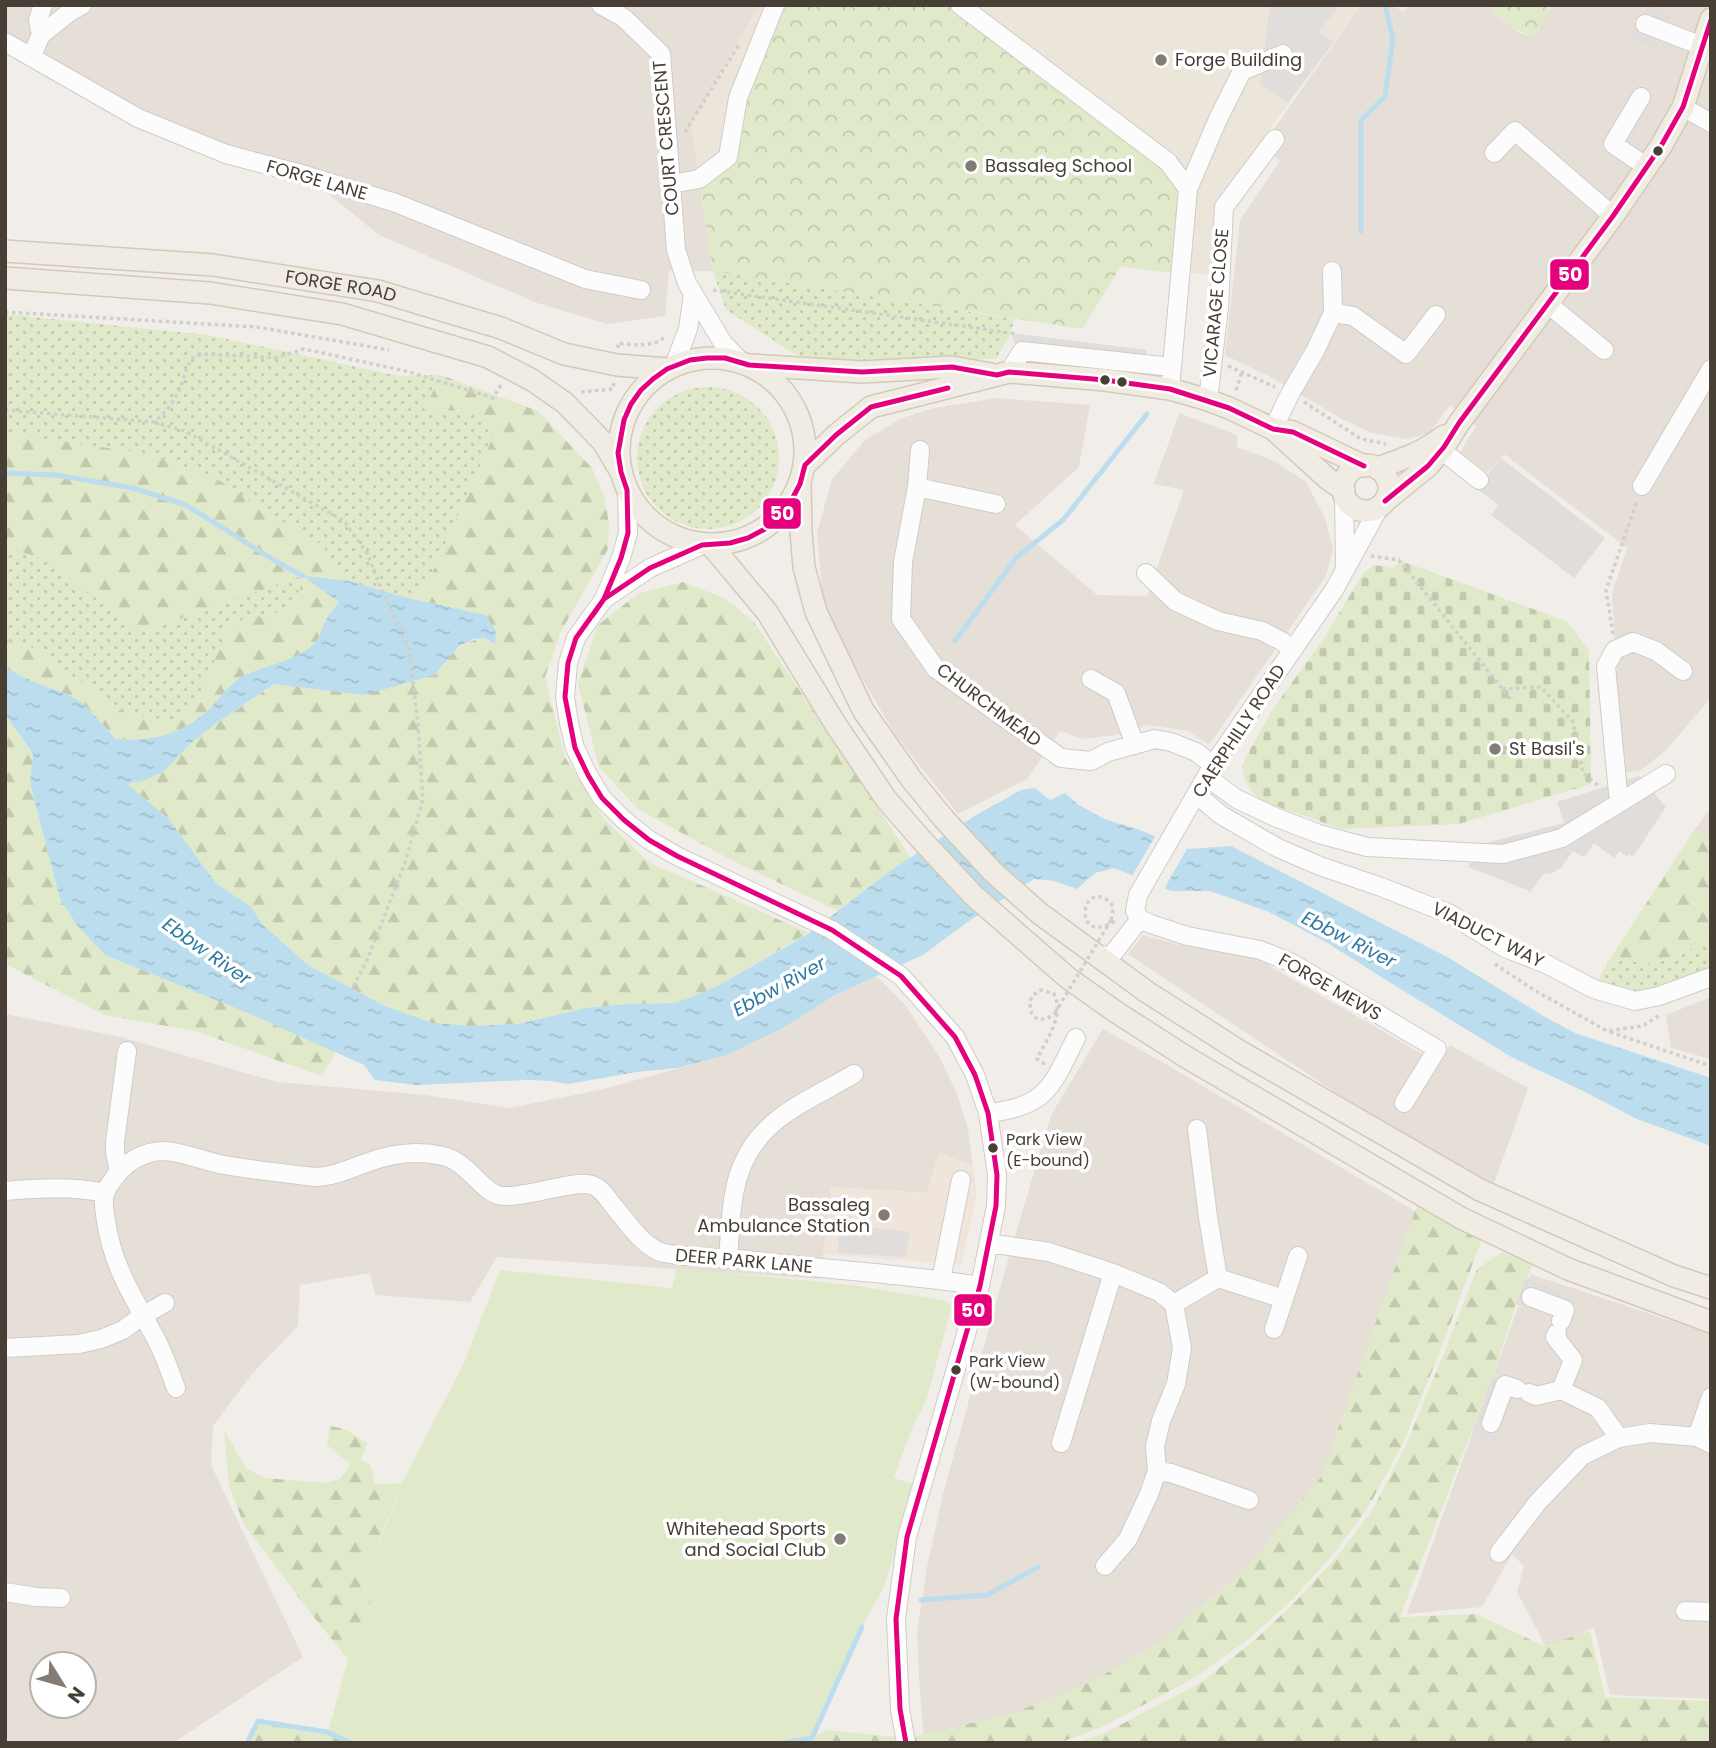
<svg xmlns="http://www.w3.org/2000/svg" width="1716" height="1748" font-family="Poppins,sans-serif">
<defs>
<pattern id="grass-dots" width="8" height="8" patternUnits="userSpaceOnUse" patternTransform="scale(1.75)"><rect width="8" height="8" fill="#e0eaca"/><path d="M2 2h.1M6 6h.1" fill="none" stroke="#c2caae" stroke-width="1.8" stroke-linecap="round"/></pattern>
<pattern id="forest-firs" width="22" height="20" patternUnits="userSpaceOnUse" patternTransform="scale(1.75)"><rect width="22" height="20" fill="#e0eaca"/><path d="M5 1l3.5 6h-7zM16 11l3.5 6h-7z" fill="#c2caae"/></pattern>
<pattern id="cemetery-stones" width="16" height="16" patternUnits="userSpaceOnUse" patternTransform="scale(1.75)"><rect width="16" height="16" fill="#e0eaca"/><path d="M2 7V4a2 2 0 0 1 4 0v3zM10 15v-3a2 2 0 0 1 4 0v3z" fill="#c2caae"/></pattern>
<pattern id="park-crowns" width="20" height="18" patternUnits="userSpaceOnUse" patternTransform="scale(1.75)"><rect width="20" height="18" fill="#e0eaca"/><path d="M2 6a3 3 0 1 1 6 0M12 15a3 3 0 1 1 6 0" fill="none" stroke="#c2caae"/></pattern>
<pattern id="water-ripples" width="26" height="14" patternUnits="userSpaceOnUse" patternTransform="scale(1.75)"><rect width="26" height="14" fill="#bde"/><path d="M2 4q2-2 4 0t4 0M15 11q2-2 4 0t4 0" fill="none" stroke="#a2bfcd"/></pattern>
</defs>
<rect width="100%" height="100%" fill="#f1eeea"/>
<path fill="#e5dfd8" fill-rule="evenodd" d="M5 5H759L691 125 713 271H669L665 316 608 324 537 303 379 235 305 175 226 154 5 42Z
M1361 5H1395L1402 12 1410 5H1488L1500 18 1519 33 1531 36 1538 32 1552 5H1711V698L1665 751 1641 770 1623 773 1612 593 1627 548 1504 454 1487 473 1460 452 1476 426 1450 405 1429 434 1407 439 1372 433 1342 419 1274 379 1225 355 1240 220 1280 161 1262 146Z
M996 398 1090 405 1079 467 1015 525 1097 595 1147 596 1184 490 1154 484 1179 413 1237 435V447L1274 461 1306 482 1325 518 1333 549 1326 576 1209 745 1188 731 1148 725 1115 735 1083 739 1060 731 1027 779 958 814 896 736 838 638 822 592 817 533 832 479 865 440 902 418 934 408Z
M1711 807V860L1691 845 1695 829Z
M1143 935 1180 945 1254 957 1438 1063 1450 1045 1528 1088 1494 1184 1350 1102 1128 954Z
M876 976 906 1006 939 1056 957 1094 968 1129 973 1166 939 1153 927 1193 831 1187 821 1279 497 1257 470 1302 375 1295 370 1273 300 1285 298 1326 251 1375 213 1426 211 1465 303 1657 173 1743H5V1014L121 1037 277 1082 426 1095 509 1108 600 1090 727 1055 783 1028 837 994ZM42 1664H84V1706H42Z
M1711 997V1059L1671 1048 1666 1015Z
M1103 1029 1164 1063 1427 1218 1330 1473 1258 1565 1147 1659 1081 1698 924 1742 919 1678 917 1632 927 1567 943 1494 1009 1256 1051 1115Z
M1530 1274 1711 1334V1699L1610 1695 1594 1627 1548 1651 1517 1592 1524 1566 1512 1554 1482 1607 1407 1614Z"/>
<path fill="#f0e5da" d="M939 1153 973 1166 977 1195 961 1265 823 1254 831 1187 926 1193Z"/>
<path fill="#ece5d9" d="M759 5H1361L1271 127 1217 206 1214 275 1154 271 1121 266 1082 329 713 271 691 125Z"/>
<path fill="url(#grass-dots)" d="M713 271 1014 319 1011 333 996 359 887 361 860 365 798 356 726 310Z
M5 314 208 335 399 376 441 375 425 410 472 411 498 427 432 573 412 599 382 591 300 590 281 612 242 620 191 710 171 720 129 716 28 645 5 640Z
M637 458a71 71 0 1 1 142 0a71 71 0 1 1-142 0Z
M1711 941V977L1659 996 1594 989 1609 960 1654 963Z"/>
<path fill="url(#forest-firs)" d="M441 375 538 411 592 468 604 496 609 523 608 549 560 633 545 677 565 757 604 819 650 863 731 898 808 933 716 987 676 1003 627 1004 587 1008 518 1024 471 1026 432 1023 383 1005 308 965 264 926 251 907 216 883 169 819 126 784 145 780 214 725 275 684 434 675C452 654 457 642 486 638L494 644 486 615 412 599 432 573 497 428 472 411 424 410Z
M5 433 129 451 164 458 220 481 276 518 321 544 348 581 304 576 339 602C334 609 327 616 324 624 321 629 321 635 318 639 301 662 265 664 241 677 230 684 220 698 210 708 185 734 152 742 116 739L83 703 64 693 36 683 5 668V640L28 645 129 716 171 720 191 710 205 683 227 630 242 620 281 612 300 590 302 576 142 632 42 559 5 546Z
M683 582 724 598 754 622 911 858 838 911 729 859 638 809 599 767 578 684 598 625 639 593Z
M5 714 33 755 30 783 60 899 248 1013 336 1052 322 1076 195 1031 105 1015 5 964Z
M1695 829 1711 839V941L1654 963 1609 960Z
M1418 1203 1482 1239 1437 1359 1402 1445 1369 1506 1335 1552 1293 1599 1251 1637 1196 1677 1102 1727 1058 1743H799L804 1742 827 1730 906 1738 1011 1714 1091 1682 1164 1639 1248 1566 1321 1477Z
M1502 1252 1533 1264 1516 1304 1493 1376 1400 1617 1476 1614 1544 1646 1590 1631 1605 1697 1711 1701V1743H1075L1105 1733 1200 1683 1255 1640 1296 1601 1339 1554 1373 1509 1405 1447 1441 1361 1477 1269Z
M330 1426 345 1429 367 1443 361 1459 371 1466 375 1484 402 1483 361 1586 375 1591 348 1660 299 1598 244 1525 229 1486 224 1430 246 1468 266 1478 323 1483 340 1479 350 1464 327 1445Z
M258 1721 327 1732 351 1743H247Z"/>
<path fill="url(#cemetery-stones)" d="M1399 560 1566 621 1589 650 1591 784 1459 824 1342 829 1264 802 1254 794 1245 780 1242 767 1247 755 1271 712 1324 638 1364 572 1374 565 1394 568Z"/>
<path fill="url(#park-crowns)" d="M775 5H960L1188 189 1180 272 1154 271 1121 266 1082 329 713 271 699 179 728 156Z
M1488 5H1552L1538 32 1532 36C1513 31 1501 19 1488 5Z"/>
<path fill="#e0eaca" d="M677 1268 852 1285 943 1300 952 1306 926 1401 912 1428 894 1478 915 1484 884 1587 862 1627 812 1738 789 1743H351L328 1732 348 1660 375 1591 360 1585 387 1524 402 1483 464 1363 500 1270 672 1288Z"/>
<path fill="#e0ddda" d="M1270 5H1339L1319 32 1334 42 1288 103 1260 85Z
M1648 5 1672 13 1656 49 1631 38Z
M1011 333 1147 350 1143 375 1025 368Z
M1501 458 1605 538 1574 578 1491 515 1498 505 1464 479 1473 469 1487 475Z
M1639 776 1666 807 1633 857 1629 854 1627 857 1620 851 1614 858 1594 843 1584 857 1573 851 1561 868 1550 874 1544 873 1530 893 1527 890 1468 867 1483 844 1564 823 1557 802Z
M839 1223 910 1232 905 1257 838 1253Z
M1526 1278 1575 1298 1565 1323 1516 1304Z
M1493 1376 1518 1385 1495 1444 1471 1435Z"/>
<path fill="url(#water-ripples)" d="M303 576 348 581 412 599 486 615 496 632 495 644 485 638 474 639 459 646 434 675 364 695 274 684 214 725 191 743 163 772 145 780 127 784 169 819 216 883 251 907 264 926 308 965 383 1005 432 1023 471 1026 518 1024 586 1008 627 1004 676 1003 716 987 808 934 890 871 976 815 1021 790 1035 788 1050 800 1065 793 1079 805 1104 819 1137 829 1187 849 1231 846 1449 958 1545 1017 1575 1033 1711 1078V1146L1637 1119 1581 1090 1513 1058 1402 990 1326 942 1269 912 1210 891H1171L1114 868 1095 873 1077 889 1054 881 1034 879 969 921 923 955 837 994 783 1028 727 1055 677 1068 636 1072 568 1084 550 1081 528 1080 416 1085 375 1080 364 1065 248 1013 105 955 77 925 60 899 30 783 33 754 5 714V668L36 683 64 693 83 703 116 739C152 742 185 734 210 708 220 698 230 684 241 677 265 664 301 662 318 639 321 635 321 629 324 624 327 616 334 609 339 602Z"/>
<path fill="#f1eeea" d="M1157 833 1189 845 1163 891 1131 878Z"/>
<g fill="none" stroke-linecap="round" stroke-linejoin="round">
<path stroke="#bde" stroke-width="5" d="M1361 231V120L1385 96 1393 39 1385 5
M5 473 56 475 133 488 186 505 277 562 303 576
M955 641 1016 558 1063 520 1147 414
M921 1600 987 1595 1038 1567
M247 1743 258 1721 327 1732 351 1743
M783 1743 812 1738 862 1627"/>
<g stroke="#cfccc8" stroke-width="20">
<path id="minor" d="M601 5 624 18 661 54 676 250 687 283 723 343 742 363
M960 5 1168 162 1188 189 1170 389
M1645 24 1702 46
M41 35 38 20 43 5
M5 42 138 118 226 154 305 175 396 203 585 279 641 290
M31 57 41 35 71 11 82 5
M1641 97 1613 144 1647 167
M1683 107 1711 123
M1494 153 1515 131 1613 216
M671 184 699 179 728 157 738 98 775 5
M1188 189 1218 119 1242 71 1283 54
M1548 304 1604 350
M1333 313 1353 316 1406 354 1436 315
M674 366 688 329 693 294
M1009 372 1022 351 1172 367
M1208 400 1219 308 1224 207 1275 139
M1273 429 1290 394 1315 351 1333 313 1332 271
M1434 444 1479 480
M920 450 917 487 903 562 901 619 936 669 1061 758 1091 761 1108 752 1155 739 1171 742 1196 752 1213 765
M1642 486 1711 369
M917 487 996 504
M627 490 628 533 621 558 604 599 576 638 568 663 565 697 569 723 575 748 588 775 602 798 624 820 649 840 677 856 832 930 901 976 955 1037 975 1075 988 1113 997 1175 996 1206 980 1286 907 1537 896 1619 900 1709 906 1743
M1344 490 1345 567
M1380 506 1334 590 1213 765 1138 895 1135 911 1140 919 1151 924 1187 936 1260 950 1292 963 1437 1049 1404 1103
M1146 573 1175 601 1218 621 1262 631 1283 642 1293 650
M604 599 650 568 702 545
M1091 679 1116 693 1135 745
M1207 777 1237 799 1275 817 1319 834 1367 847 1503 854 1562 838 1619 803 1606 666 1615 650 1633 642 1656 651 1683 671
M1196 794 1221 815 1278 848 1320 866 1381 887 1450 914 1505 948 1546 964 1594 989 1635 1001 1659 996 1711 977
M1619 803 1666 774
M1096 955 1111 956 1140 919
M988 1113C1047 1107 1052 1086 1076 1038
M1197 1129 1208 1217 1218 1278
M119 1172 115 1152V1142L127 1051
M5 1191C38 1188 73 1186 105 1193
M989 1243 1049 1252 1113 1273 1159 1292 1174 1304 1182 1348 1176 1384 1161 1421 1155 1446 1157 1471 1149 1494 1128 1539 1105 1566
M728 1258C730 1237 730 1215 734 1194 746 1123 799 1106 854 1074
M941 1280 961 1180
M1531 1297 1565 1310 1561 1321
M1174 1304 1218 1278 1284 1299 1298 1256
M1274 1329 1284 1299
M1557 1333 1555 1337 1573 1360 1561 1390
M5 1348 79 1344 101 1339 123 1330 142 1316 165 1303
M176 1388C170 1372 164 1354 156 1339 134 1298 113 1268 106 1221 105 1212 102 1202 105 1194 107 1186 114 1178 119 1172 131 1159 145 1152 162 1151 181 1151 200 1160 219 1164 251 1170 283 1173 315 1177 333 1177 349 1169 366 1163 390 1154 417 1150 443 1156 469 1162 483 1195 503 1196 528 1198 574 1179 592 1185 601 1188 606 1196 611 1203 625 1219 643 1248 664 1253 688 1258 714 1257 738 1259 784 1264 829 1269 875 1273 910 1277 945 1280 980 1286
M1561 1390 1598 1408 1619 1438
M1529 1393 1536 1396 1561 1390
M1491 1423 1505 1385 1517 1389
M1697 1437 1711 1397
M1061 1443 1113 1273
M1157 1471 1171 1473 1249 1500
M1499 1553 1538 1502 1582 1456 1619 1438 1650 1433 1697 1437 1711 1444
M5 1592 36 1597 61 1598
M1685 1611 1711 1612"/>
</g>
<g stroke="#d3c9b8" stroke-width="24">
<g id="major">
<path id="s1" d="M5 251 213 265 378 291 501 328 564 354 617 365 667 369"/>
<path d="M5 278 210 293 342 314 488 357 532 380 565 403 603 442 621 472"/>
<circle cx="712" cy="451" r="93"/>
<path d="M751 365 862 372 952 367 991 374"/>
<path d="M1279 430 1293 432 1364 466"/>
<path d="M805 465 836 435 871 407 1009 372 1105 380 1170 389 1208 400 1229 408 1273 429 1328 479 1344 490"/>
<circle cx="1366" cy="488" r="23"/>
<path d="M1377 468C1401 460 1424 452 1444 436"/>
<path d="M800 484 801 531 804 567 816 612 863 710 912 780 944 819 992 871 1039 913 1147 992 1241 1052 1480 1190 1674 1276 1711 1288"/>
<path d="M1385 501 1428 466 1444 447 1459 423 1613 216 1661 146 1683 107 1711 19"/>
<path d="M711 545 767 612 836 725 886 799 919 837 973 895 1068 978 1116 1012 1186 1057 1461 1218 1568 1269 1711 1322"/>
</g>
</g>
<path stroke="#d1cecb" stroke-width="3.5" stroke-dasharray="3.5 3.5" stroke-linecap="butt" d="M685 132 740 43
M713 290 1017 334
M5 312 257 327 389 350
M618 348V343C635 345 653 348 666 336
M1228 366 1275 387
M1236 390 1242 372
M581 392 613 389 614 383
M1304 402 1361 439 1386 444
M5 410 154 422C166 412 175 401 181 386 185 374 186 366 195 356L207 354 275 358 304 349 410 372 493 398 501 385
M154 422 185 431 344 521 367 553 382 591 409 649 418 725 423 799 405 863 368 958 352 989
M1371 556 1399 560 1512 701
M1613 634 1606 590 1637 501
M1502 689 1541 687 1573 722 1583 773 1599 786
M1111 920C1113 912 1115 905 1107 900 1079 882 1074 947 1115 921
M1495 964 1534 990 1607 1031 1643 1026 1661 1014
M1610 1032 1711 1066
M1045 1064 1037 1059C1046 1040 1065 1016 1054 994L1041 990 1032 996C1025 1016 1039 1027 1055 1013"/>
<use href="#minor" stroke="#fdfcfc" stroke-width="18"/>
<use href="#major" stroke="#f1ece3" stroke-width="21"/>
<path stroke="#d1cecb" stroke-width="3.5" stroke-dasharray="3.5 3.5" stroke-linecap="butt" d="M1055 1013 1111 920"/>
<g stroke="#fff" stroke-width="10">
<path id="bus-1" d="M1385 501 1428 466 1444 447 1459 423 1613 216 1661 146 1683 107 1711 20
M592 616 604 599 650 568 702 545 730 543 748 538 765 529 780 516 791 501 800 484 805 465 836 435 871 407 948 388
M906 1743 900 1709 896 1619 907 1537 980 1286 996 1206 997 1175 988 1113 975 1075 955 1037 901 976 832 930 677 856 649 840 624 820 602 798 588 775 575 748 565 697 568 663 576 638 604 599 621 558 628 533 627 490 621 472 618 453 624 420 631 404 641 390 653 379 667 369 690 360 707 358H725L749 365 862 372 952 367 997 375 1009 372 1105 380 1170 389 1229 408 1273 429 1293 432 1364 466"/>
</g>
<use href="#bus-1" stroke="#e5007d" stroke-width="5"/>
</g>
<g fill="#827c75" stroke="#fff" stroke-width="2.5">
<circle cx="1161" cy="60" r="7"/>
<circle cx="971" cy="166" r="7"/>
<circle cx="1495" cy="749" r="7"/>
<circle cx="884" cy="1215" r="7"/>
<circle cx="840" cy="1539" r="7"/>
</g>
<g fill="#473f36" stroke="#fff" stroke-width="2.5">
<circle cx="1658" cy="151" r="6"/>
<circle cx="1105" cy="380" r="6"/>
<circle cx="1122" cy="382" r="6"/>
<circle cx="993" cy="1148" r="6"/>
<circle cx="956" cy="1370" r="6"/>
</g>
<g text-anchor="middle" stroke-width="7" stroke-linejoin="round" paint-order="stroke">
<g font-size="16" fill="#473f36" stroke="#fff" text-anchor="start">
<text x="1006" y="1145">Park View<tspan x="1006" dy="21">(E-bound)</tspan></text>
<text x="969" y="1367">Park View<tspan x="969" dy="21">(W-bound)</tspan></text>
</g>
<g font-size="18" fill="#473f36" stroke="#fff" text-anchor="start">
<text x="1175" y="66">Forge Building</text>
<text x="985" y="172">Bassaleg School</text>
<text x="1509" y="755">St Basil's</text>
<text x="870" y="1211" text-anchor="end">Bassaleg<tspan x="870" dy="21">Ambulance Station</tspan></text>
<text x="826" y="1535" text-anchor="end">Whitehead Sports<tspan x="826" dy="21">and Social Club</tspan></text>
</g>
<g font-size="18" fill="#473f36" stroke="#fff">
<text transform="translate(666 138) rotate(-95)" y="6">COURT CRESCENT</text>
<text transform="translate(317 180) rotate(16)" y="6">FORGE LANE</text>
<text dy="6" stroke="none"><textPath href="#s1" startOffset="338">FORGE ROAD</textPath></text>
<text transform="translate(1216 303) rotate(-85)" y="6">VICARAGE CLOSE</text>
<text transform="translate(989 705) rotate(37)" y="6">CHURCHMEAD</text>
<text transform="translate(1239 731) rotate(-57)" y="6">CAERPHILLY ROAD</text>
<text transform="translate(1488 935) rotate(27)" y="6">VIADUCT WAY</text>
<text transform="translate(1330 987) rotate(30)" y="6">FORGE MEWS</text>
<text transform="translate(744 1261) rotate(5)" y="6">DEER PARK LANE</text>
</g>
<g font-size="19" font-style="italic" fill="#2d79a2" stroke="#fff">
<text transform="translate(1349 939) rotate(27)" y="7">Ebbw River</text>
<text transform="translate(207 951) rotate(35)" y="7">Ebbw River</text>
<text transform="translate(779 986) rotate(-29)" y="7">Ebbw River</text>
</g>
</g>
<g stroke="#fff" stroke-width="2.5">
<rect x="1549" y="258" width="41" height="33" rx="7" fill="#e5007d"/>
<rect x="762" y="497" width="40" height="33" rx="7" fill="#e5007d"/>
<rect x="953" y="1293" width="40" height="34" rx="7" fill="#e5007d"/>
</g>
<g font-size="19" text-anchor="middle" font-weight="bold" fill="#fff">
<text x="1570" y="281">50</text>
<text x="782" y="520">50</text>
<text x="973" y="1317">50</text>
</g>
<rect width="1716" height="1748" fill="none" stroke="#473f36" stroke-width="14"/>
<g transform="translate(63 1685) rotate(127)"><circle r="33" fill="#ffffff" stroke="#b5b2af" stroke-width="2"/>
<path d="M0-5L12 26L0 18L-12 26Z" fill="#827c75"/>
<text y="-10" font-size="19" font-weight="bold" text-anchor="middle" fill="#473f36">N</text>
</g>
</svg>
